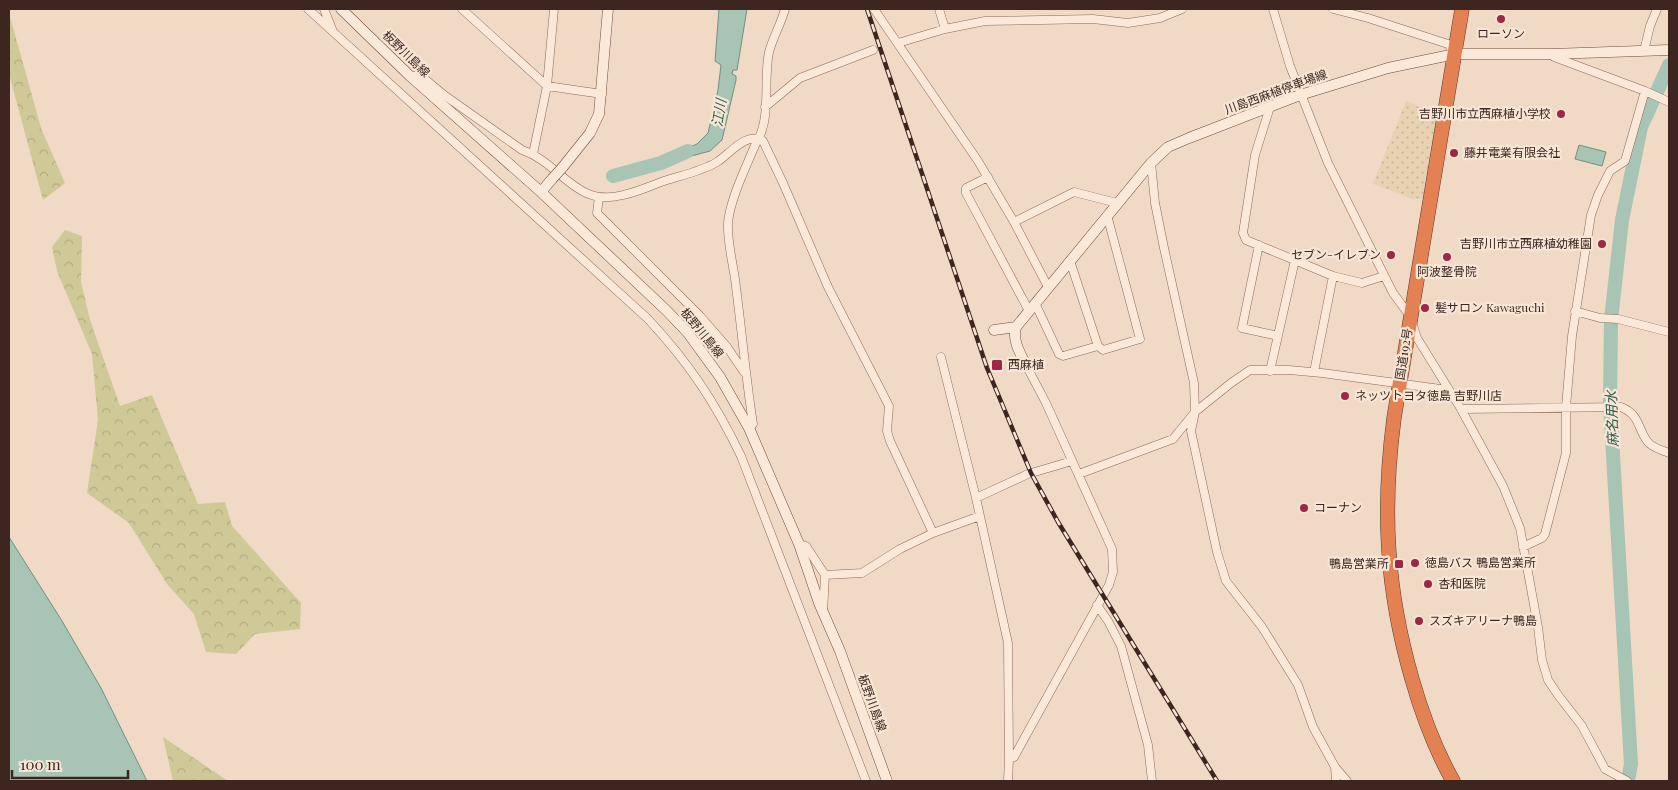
<svg xmlns="http://www.w3.org/2000/svg" width="1678" height="790" font-family="'Playfair Display','Noto Sans JP',serif">
<defs>
<pattern id="farmland-dots" width="8" height="8" patternUnits="userSpaceOnUse" patternTransform="scale(1.25)"><rect width="8" height="8" fill="#e7d2b2"/><path d="M2 2h.1M6 6h.1" fill="none" stroke="#c7b499" stroke-width="1.8" stroke-linecap="round"/></pattern>
<pattern id="forest-crowns" width="20" height="18" patternUnits="userSpaceOnUse" patternTransform="scale(1.25)"><rect width="20" height="18" fill="#cfc998"/><path d="M2 6a3 3 0 1 1 6 0M12 15a3 3 0 1 1 6 0" fill="none" stroke="#b3ac83"/></pattern>
</defs>
<rect width="100%" height="100%" fill="#f0d9c5"/>
<path fill="url(#farmland-dots)" d="M1406 101 1439 115 1425 198 1413 199 1373 184Z"/>
<path fill="url(#forest-crowns)" d="M9 13 41 128 65 183 43 200 9 74Z
M65 230 82 236 81 282 90 320 120 406 152 395 198 504 225 502 232 526 301 603 300 629 255 634 236 654 206 652 194 614 167 584 129 523 87 493 98 420 92 354 57 271 52 247Z
M163 737 228 781H173Z"/>
<path fill="#a7c4b4" stroke="#6d9380" d="M719 9H747L737 70H733L732 74 736 76V80L722 140 710 151 673 161 671 155 697 144 708 133 718 90 721 65 715 61Z
M1579 145 1606 152 1602 166 1575 159Z
M9 537 62 621 101 688 147 781H9Z"/>
<g fill="none" stroke-linecap="round" stroke-linejoin="round">
<path stroke="#a7c4b4" stroke-width="14" d="M613 176 661 163 688 151
M1628 781 1631 764 1610 403 1611 320 1622 220 1641 127 1669 65"/>
<g stroke="#8d695a" stroke-width="9">
<path id="street" d="M308 9 648 319C689 363 715 402 741 456L866 781
M324 9 332 29
M462 9 547 86 602 94
M874 9 978 161 1014 222 1048 287
M939 9 945 29
M1273 9 1290 66 1328 163 1393 293 1410 316 1417 338 1461 409 1503 486 1520 528 1538 627 1542 660 1548 680 1558 695 1582 726 1605 769 1627 781
M1333 9 1368 18 1448 44 1454 52
M898 43 945 29 985 21 1093 19 1128 23 1160 18 1182 9
M1644 51 1650 26 1657 9
M1551 54 1554 57 1645 91 1669 102
M410 76 420 75 444 95 522 150C561 163 575 208 623 195 638 192 652 185 667 180 683 175 702 171 717 162 730 154 746 131 763 141L783 183 828 287 889 406 887 431 890 441 933 533
M765 107 800 78 873 50
M1270 107 1255 155 1243 233 1246 240 1333 276 1362 283 1384 276
M533 154 547 86 554 9
M1151 163 1155 203 1164 248 1194 383 1195 412 1191 431 1217 552 1226 581 1262 627 1298 685 1313 727 1335 767 1347 781
M988 177 966 188V193L1029 311
M599 197 597 213 700 316 727 347 744 372
M1014 222 1074 192 1117 203
M1259 245 1242 328 1278 336
M1070 261 1098 346 1103 350 1140 339 1107 215
M1035 303 1059 354 1063 356 1098 346
M1575 311 1600 318 1618 319 1669 332
M941 357 976 498 1008 643 1009 759
M1270 371 1295 260
M1314 372 1333 276
M1461 409 1621 407C1640 415 1637 427 1647 441 1652 448 1662 450 1669 453
M749 428 753 424C746 379 742 333 736 287 734 266 727 244 728 223 730 199 747 165 756 143 772 119 763 80 769 52 773 37 781 24 785 9
M1079 474 1173 439 1195 412 1231 383 1250 370H1289L1322 373 1448 390
M976 498 1028 474 1072 461
M799 544 806 546 825 575 862 573 900 549 933 533 980 516
M1523 547 1542 538 1545 534 1566 453V407L1572 336 1591 215 1598 195 1610 171 1625 161 1645 91
M1097 605 1108 621 1121 646 1148 745 1152 781
M823 612 825 575
M1335 767 1336 781
M1008 781 1009 759 1014 757 1109 585 1113 572 1112 549 1046 403 1026 365"/>
</g>
<g stroke="#6f4a3d" stroke-width="11">
<path id="secondary" d="M341 9 410 76 541 192 667 311 688 333 720 377 749 428 799 544 819 603 840 651 887 781
M562 168 590 133 599 114 608 9
M541 192 552 179
M994 330 1016 327
M1026 365C1020 353 1012 340 1016 327L1151 163 1168 147 1189 138 1300 95 1388 68 1455 54H1551L1669 50"/>
</g>
<g stroke="#5b382e" stroke-width="15">
<path id="highway" d="M1453 781C1435 749 1422 714 1412 679 1386 589 1382 510 1394 418L1462 9"/>
</g>
<use href="#street" stroke="#fae9d9" stroke-width="8"/>
<use href="#secondary" stroke="#fae9d9" stroke-width="10"/>
<use href="#highway" stroke="#e38153" stroke-width="14"/>
<g stroke="#3c261f" stroke-width="4.5">
<path id="rail" d="M867 9 987 368 1031 473 1058 522 1217 781"/>
</g>
<use href="#rail" stroke="#f7e5d5" stroke-width="2.5" stroke-dasharray="8" stroke-linecap="butt"/>
<g stroke="#6f4a3d" stroke-width="11" stroke-linecap="butt">
<path id="secondary-bridge" d="M552 179 562 168"/>
</g>
<use href="#secondary-bridge" stroke="#fae9d9" stroke-width="10"/>
</g>
<g fill="#9f2744" stroke="#f7e5d5" stroke-width="2">
<circle cx="1501" cy="19" r="5"/>
<circle cx="1561" cy="114" r="5"/>
<circle cx="1454" cy="153" r="5"/>
<circle cx="1602" cy="244" r="5"/>
<circle cx="1391" cy="255" r="5"/>
<circle cx="1447" cy="257" r="5"/>
<circle cx="1425" cy="308" r="5"/>
<rect x="991" y="359" width="12" height="12" rx="2.5"/>
<circle cx="1345" cy="396" r="5"/>
<circle cx="1304" cy="508" r="5"/>
<circle cx="1415" cy="563" r="5"/>
<rect x="1394" y="559" width="10" height="10" rx="2.5"/>
<circle cx="1428" cy="584" r="5"/>
<circle cx="1419" cy="621" r="5"/>
</g>
<g text-anchor="middle" stroke-width="4.5" stroke-linejoin="round" paint-order="stroke">
<g font-size="12" fill="#3c261f" stroke="#f7e5d5" text-anchor="start">
<text x="1501" y="38" text-anchor="middle">ローソン</text>
<text x="1551" y="118" text-anchor="end">吉野川市立西麻植小学校</text>
<text x="1464" y="157">藤井電業有限会社</text>
<text x="1592" y="248" text-anchor="end">吉野川市立西麻植幼稚園</text>
<text x="1381" y="259" text-anchor="end">セブン-イレブン</text>
<text x="1447" y="276" text-anchor="middle">阿波整骨院</text>
<text x="1435" y="312">髪サロン Kawaguchi</text>
<text x="1008" y="369">西麻植</text>
<text x="1355" y="400">ネッツトヨタ徳島 吉野川店</text>
<text x="1314" y="512">コーナン</text>
<text x="1425" y="567">徳島バス 鴨島営業所</text>
<text x="1389" y="568" text-anchor="end">鴨島営業所</text>
<text x="1438" y="588">杏和医院</text>
<text x="1429" y="625">スズキアリーナ鴨島</text>
</g>
<g font-size="12" fill="#3c261f" stroke="#f7e5d5">
<text transform="translate(406 54) rotate(44)" y="4">板野川島線</text>
<text transform="translate(1276 92) rotate(-20)" y="4">川島西麻植停車場線</text>
<text transform="translate(702 333) rotate(51)" y="4">板野川島線</text>
<text transform="translate(1404 354) rotate(-81)" y="4">国道192号</text>
<text transform="translate(872 703) rotate(70)" y="4">板野川島線</text>
</g>
<g font-size="14" font-style="italic" fill="#2d5d4e" stroke="#f7e5d5">
<text transform="translate(719 113) rotate(-81)" y="5">江川</text>
<text transform="translate(1612 419) rotate(-92)" y="5">麻名用水</text>
</g>
</g>
<rect width="1678" height="790" fill="none" stroke="#3c261f" stroke-width="20"/>
<path d="M12 770v8h116v-8" fill="none" stroke="#3c261f" stroke-width="2.5"/>
<text x="20" y="770" font-size="15" fill="#3c261f" stroke="#f7e5d5" stroke-width="4" paint-order="stroke">100 m</text>
</svg>
